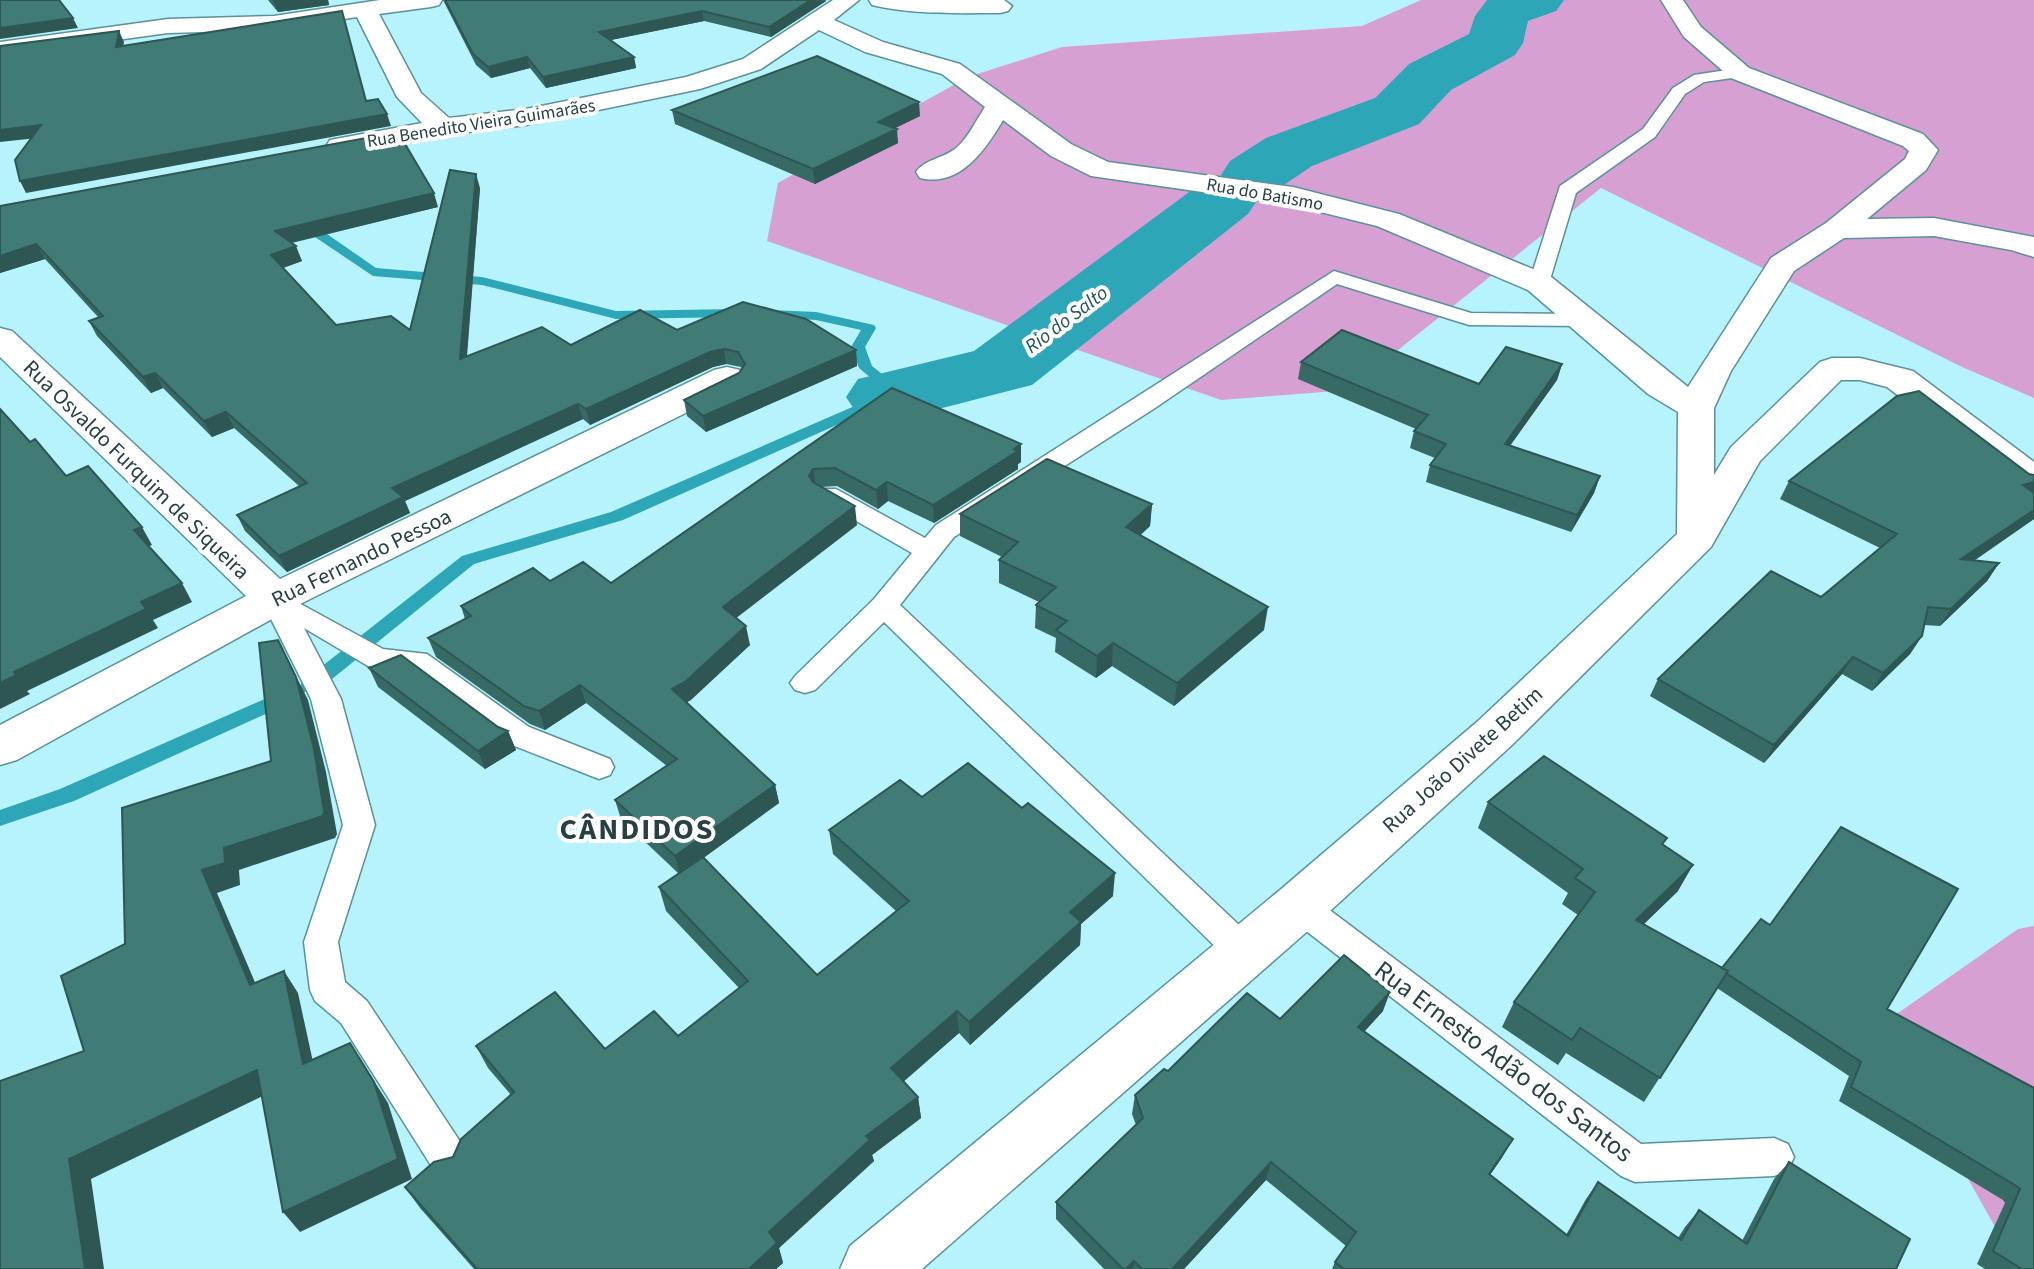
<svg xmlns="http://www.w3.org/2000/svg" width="2034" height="1269" font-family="'Source Sans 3',sans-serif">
<rect width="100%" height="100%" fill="#b7f3fd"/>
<path fill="#d6a0d2" d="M1421 0H2034V398L1962 367 1601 188 1348 390 1221 400 767 241 778 183 968 77 1062 47 1362 26Z
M2034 926V1269H2019L1881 1025 2018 929Z"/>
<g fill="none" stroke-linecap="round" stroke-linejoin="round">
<path fill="#2da7b8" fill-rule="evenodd" d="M306 225H314L376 268 482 277 616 311 737 309 744 313 737 317 616 319 482 285 373 276 306 231Z
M770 310 816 312 874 325 876 328 865 347 872 366 891 381 895 397 893 400 623 520 474 564 316 692H302L300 687 302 682 462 556 611 512 880 395 877 383 859 368 851 347 861 330 816 320 765 317V311Z
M285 690 292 692 294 697 292 702 74 801 0 826V810L60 789Z"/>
<path fill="#2da7b8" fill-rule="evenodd" d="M1487 0H1564L1556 11 1528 21 1523 43 1515 55 1451 90 1419 124 1312 166 1278 189 1255 195 1258 199 1248 214 1032 385 888 422 858 415 846 397 858 379 974 351 1200 184 1223 179 1221 175 1230 161 1266 138 1375 98 1409 64 1469 34 1475 16Z"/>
<g stroke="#59929b" stroke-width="3">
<path id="service" d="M1740 68 1746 70V76L1704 82 1685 94 1655 137 1576 193 1549 283 1546 287H1532L1529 283 1560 186 1643 129 1673 88 1694 75Z
M1334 271 1471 313 1584 314 1595 320 1584 326 1469 325 1337 284 1155 408 954 537 900 605 1256 941 1261 952 1256 963 1244 967 1232 963 884 622 815 690 805 693 795 690 790 683 795 676 874 599 912 553 818 499 814 494 818 489H836L925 538 936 525Z
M275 590 383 649 427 654 529 727 610 759 614 767 610 775 599 779 507 743 410 671 368 666 304 628 341 699 375 825 338 942 345 982 367 1001 465 1149 471 1162 465 1175 451 1181 437 1175 341 1023 315 1001 310 990 304 942 343 825 311 699 261 599 265 592Z
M1299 892 1311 896 1641 1144 1774 1138 1788 1144 1794 1157 1788 1170 1774 1176 1635 1182 1621 1176 1287 916 1282 906 1287 896Z"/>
</g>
<g stroke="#59929b" stroke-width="3">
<path id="minor" d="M380 0H442L439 5 431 7 379 14 421 93 449 118 526 109 686 77 743 59 833 0H859L834 20 883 42 960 64 1071 144 1108 162 1293 187 1399 214 1550 276 1688 387 1771 258 1826 223 1905 159 1909 151 1903 146 1731 78 1684 37 1661 0H1683L1701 27 1749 68 1923 134 1938 150 1926 170 1867 219 1934 218 2034 237V257L2011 250 1934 236 1844 238 1794 271 1731 371 1714 408V475L1731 447 1820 362 1832 358H1860L1913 371 2034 462V493L2020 489 1887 387 1860 380H1841L1760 461 1711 547 1512 745 1318 922 922 1269H840L850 1246 1280 890 1478 721 1677 534 1678 412 1648 394 1528 290 1377 226 1292 205 1091 176 1051 156 1003 120C986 149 960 188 920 178L916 172C924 160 943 158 955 149 968 139 976 120 985 107L942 74 865 52 819 30 761 69 700 89 526 125 443 135 340 154 330 152 326 146 330 140 422 123 397 97 357 17 274 30 168 33 0 56V42L168 19 274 16Z
M869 0H1004L1012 6 1008 11 1000 13C957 13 914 15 872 5Z
M0 328 12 331 280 579 714 370 727 367 740 370 745 378 740 386 290 609 17 760 0 765V725L246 596 0 357Z"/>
</g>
<use href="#service" fill="#fff" fill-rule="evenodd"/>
<use href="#minor" fill="#fff" fill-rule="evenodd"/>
</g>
<path fill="#386a65" d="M268 0H328L329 5 278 12Z
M443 0H826V1L771 37 704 21 611 40 634 57 636 68 546 88 530 68 491 78 476 65Z
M672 110 920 116 895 128 898 143 815 184 675 124Z
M480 188 467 357 571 345 677 330 856 350 857 366 706 432 687 416 684 400 739 373 742 369 741 367 726 364 713 367 590 425 583 419 405 501 410 513 287 572 245 531 237 515 299 486 234 428 212 437 163 388 151 393 97 336 89 321 98 317 45 259 0 273V206L438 207 292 243 302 261 283 268 336 325 410 330Z
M1301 362 1479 384 1562 364 1557 380 1510 445 1600 476 1594 493 1571 532 1426 482 1430 465 1435 458 1410 448 1414 431 1416 429 1298 379Z
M892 388 1021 444V462L1018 464V469L934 523 888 501 878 509 837 486 821 487 857 525 736 618 750 645 687 702 775 785 779 803 703 858 817 975 896 911 833 854 829 830 922 797 1113 896 1081 924 1080 945 970 1045 959 1033 904 1081 918 1097 921 1118 872 1155 874 1161 779 1248 783 1263 776 1269H474L420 1208 405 1187 453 1157 511 1095 488 1068 476 1046 605 1049 678 1036 739 988 666 911 659 887 679 874 621 819 615 800 667 766 586 703 545 730 530 724 436 657 428 638 465 619 461 606 550 581 611 583Z
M2029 474 2034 475V519L1974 561 1999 563 1987 581 1940 626 1924 625 1922 636 1910 654 1872 691 1842 674 1764 763 1650 696 1658 679 1821 597 1880 548 1780 499 1789 481Z
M1152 504 1150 526 1140 535 1264 630 1174 706 1112 666 1096 678 1055 652 1056 638 1035 628 1036 605 1039 602 999 583V560L1002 557 960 536V514Z
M369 668 508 731 516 750 485 769 378 687Z
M1488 802 1664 845 1678 891 1644 924 1722 968 1887 1009 2034 1088V1269H1985L1977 1264 2005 1203 2003 1200 1839 1101 1849 1076 1717 988 1644 1102 1566 1053 1558 1065 1502 1027 1514 1002 1578 915 1562 904 1568 893 1478 828Z
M1383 1011 1364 1032 1503 1156 1490 1175 1566 1235 1586 1199 1598 1182 1678 1238 1685 1227 1699 1210 1742 1241 1774 1179 1789 1162 1896 1269H1332L1335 1262 1346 1246 1266 1180 1184 1269H1104L1056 1219V1202L1136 1125 1132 1114 1135 1095 1168 1071 1280 1019Z"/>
<path fill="#2e5653" d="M273 0H328L329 5 278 12Z
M811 0 826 1 771 37 769 27Z
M702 11 704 21 601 42 599 32Z
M73 18 78 28 0 39V28Z
M119 31 124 42 121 58 116 47Z
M527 57 530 68 491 78 488 67Z
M634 57 636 68 546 88 543 77Z
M919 102 920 116 879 136 878 122Z
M387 114 391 126 26 193 20 181Z
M41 125 46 137 0 142V130Z
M897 129 898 143 815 184 813 169Z
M476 174 480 188 465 375 460 359Z
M434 193 438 207 281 245 275 231Z
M36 244 45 259 0 273V256Z
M296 246 302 261 277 270 271 255Z
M724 349 726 364 713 367 590 425 586 409 710 352Z
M856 350 857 366 706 432 703 416Z
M1562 364 1557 380 1500 460 1505 444Z
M155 373 163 388 151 393 143 377Z
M578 404 583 419 405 501 410 513 287 572 279 556 392 488Z
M226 412 234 428 212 437 204 421Z
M1021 444V462L1018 464V469L934 523 933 505Z
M813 469 816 487 809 476Z
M1600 476 1594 493 1571 532 1577 515Z
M887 482 888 501 878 509 876 490Z
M2034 482V496L2023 485Z
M1152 504 1150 526 1125 550 1126 527Z
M855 506 857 525 727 625 723 607Z
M2034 510V519L1949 577 1961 559Z
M142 527 152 545 145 548 134 530Z
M1999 563 1987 581 1940 626 1951 609Z
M182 583 192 602 153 620 158 628 27 691 30 694 0 709V683L14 672 141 602Z
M1268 607 1264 630 1174 706 1177 683Z
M746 626 750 645 691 700 677 708 672 689Z
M1922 636 1910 654 1872 691 1883 673Z
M278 640 308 700 326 772 337 834 335 838 239 870 240 885 217 893 265 1006 250 985 202 870 224 848 323 816Z
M1113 643 1112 666 1096 678 1097 656Z
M1853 657 1842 674 1764 763 1774 745Z
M580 685 586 703 545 730 539 711Z
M508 731 516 750 485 769 478 751Z
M775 785 779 803 680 875 675 856Z
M1693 865 1678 891 1622 945 1636 920Z
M1115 873 1113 896 1081 924 1080 945 970 1045 969 1022 1070 912Z
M284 971 298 993 318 1085 303 1064Z
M1390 992 1383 1011 1351 1046 1358 1027Z
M957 1011 959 1033 894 1090 891 1068Z
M350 1043 388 1103 412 1179 300 1232 283 1212Z
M257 1070 273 1091 91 1179 104 1269H85L69 1159Z
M918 1097 921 1118 872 1155 874 1161 779 1248 783 1263 776 1269H749L769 1232 866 1136Z
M1513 1139 1503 1156 1479 1191 1489 1174Z
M1271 1162 1266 1180 1184 1269H1172Z
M1134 1261 1133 1269H1126Z"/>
<path fill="#417b76" stroke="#2e5653" stroke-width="2" d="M0 0H59L73 18 0 28Z
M445 0H811L769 27 702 11 599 32 634 57 543 77 527 57 488 67 473 54Z
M342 11 366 101 378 99 387 114 20 181 15 160 41 125 0 130V46L119 31 116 47Z
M817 56 919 102 878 122 897 129 813 169 672 110Z
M398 132 434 193 275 231 296 246 271 255 336 325 391 316 410 330 450 170 476 174 460 359 542 327 571 345 640 310 677 330 743 302 806 319 856 350 703 416 684 400 739 373 745 364 738 352 724 349 710 352 586 409 578 404 392 488 403 497 279 556 237 515 307 483 226 412 204 421 155 373 143 377 89 321 103 316 36 244 0 256V206Z
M1342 330 1479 384 1506 347 1562 364 1505 444 1600 476 1577 515 1430 465 1446 444 1414 431 1428 415 1301 362Z
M892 388 1021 444 1014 449 1018 451 933 505 887 482 876 490 835 468 813 469 809 476 813 482 855 506 723 607 746 626 686 681 672 689 775 785 675 856 615 800 677 759 580 685 539 711 524 706 428 638 471 616 461 606 533 568 550 581 583 562 611 583Z
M1919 391 2029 474 2034 475V482L2023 485 2034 493V510L1961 559 1999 563 1951 609 1928 607 1922 636 1883 673 1853 657 1774 745 1658 679 1771 571 1821 597 1897 534 1789 481 1897 396Z
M0 409 30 442 35 439 66 476 88 466 142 527 134 530 182 583 141 602 146 609 14 672 16 675 0 683Z
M1047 459 1152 504 1126 527 1268 607 1177 683 1113 643 1097 656 1056 630 1067 621 1036 605 1056 587 999 560 1018 542 960 514Z
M278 640 296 677 314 749 324 811 323 816 224 848 225 863 202 870 250 985 284 971 303 1064 350 1043 374 1082 398 1159 283 1212 257 1070 69 1159 85 1269H0V1081L84 1051 61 976 125 944 122 808 271 761 259 643Z
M401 655 498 727 508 731 478 751 369 668Z
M1544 756 1667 838 1662 844 1693 865 1636 920 1728 971 1660 1078 1580 1028 1572 1040 1514 1002 1595 892 1575 878 1583 869 1488 802Z
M968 763 1022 808 1028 803 1115 873 1070 912 1081 922 969 1022 957 1011 891 1068 918 1097 866 1136 870 1140 769 1232 777 1243 749 1269H477L405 1187 434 1162 453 1157 461 1139 514 1092 476 1046 555 992 605 1049 654 1011 678 1036 748 981 659 887 703 857 817 975 909 901 829 830 900 780 922 797Z
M1841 827 1958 889 1887 1009 2034 1088V1269H2022L1993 1251 2020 1189 2018 1187 1851 1087 1861 1062 1726 973 1728 971 1722 968 1761 919 1770 925Z
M1344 955 1390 992 1358 1027 1513 1139 1489 1174 1568 1236 1598 1182 1681 1240 1699 1210 1747 1244 1789 1162 1910 1239 1896 1269H1344L1335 1262 1356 1232 1271 1162 1172 1269H1142L1134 1261 1126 1269H1123L1056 1202 1143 1118 1135 1095 1164 1069 1168 1071 1247 993 1280 1019Z"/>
<g text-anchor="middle" stroke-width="8" stroke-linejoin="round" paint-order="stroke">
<g font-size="18" fill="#284044" stroke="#fff">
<text transform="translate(481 123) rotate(-9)" y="6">Rua Benedito Vieira Guimarães</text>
<text transform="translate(1265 194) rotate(10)" y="6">Rua do Batismo</text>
</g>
<g font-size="20" font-style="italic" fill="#21535a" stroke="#fff">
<text transform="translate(1066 319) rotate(-37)" y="7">Rio do Salto</text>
</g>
<g font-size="22" fill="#284044" stroke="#fff">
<text transform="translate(137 469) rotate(44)" y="8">Rua Osvaldo Furquim de Siqueira</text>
<text transform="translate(361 557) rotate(-26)" y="8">Rua Fernando Pessoa</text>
<text transform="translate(1462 759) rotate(-42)" y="8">Rua João Divete Betim</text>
</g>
<g font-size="26" fill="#284044" stroke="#fff">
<text transform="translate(1504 1061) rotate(37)" y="9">Rua Ernesto Adão dos Santos</text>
</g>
<g font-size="30" font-weight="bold" letter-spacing="2" fill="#284044" stroke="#fff">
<text x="637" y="839">CÂNDIDOS</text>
</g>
</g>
</svg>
